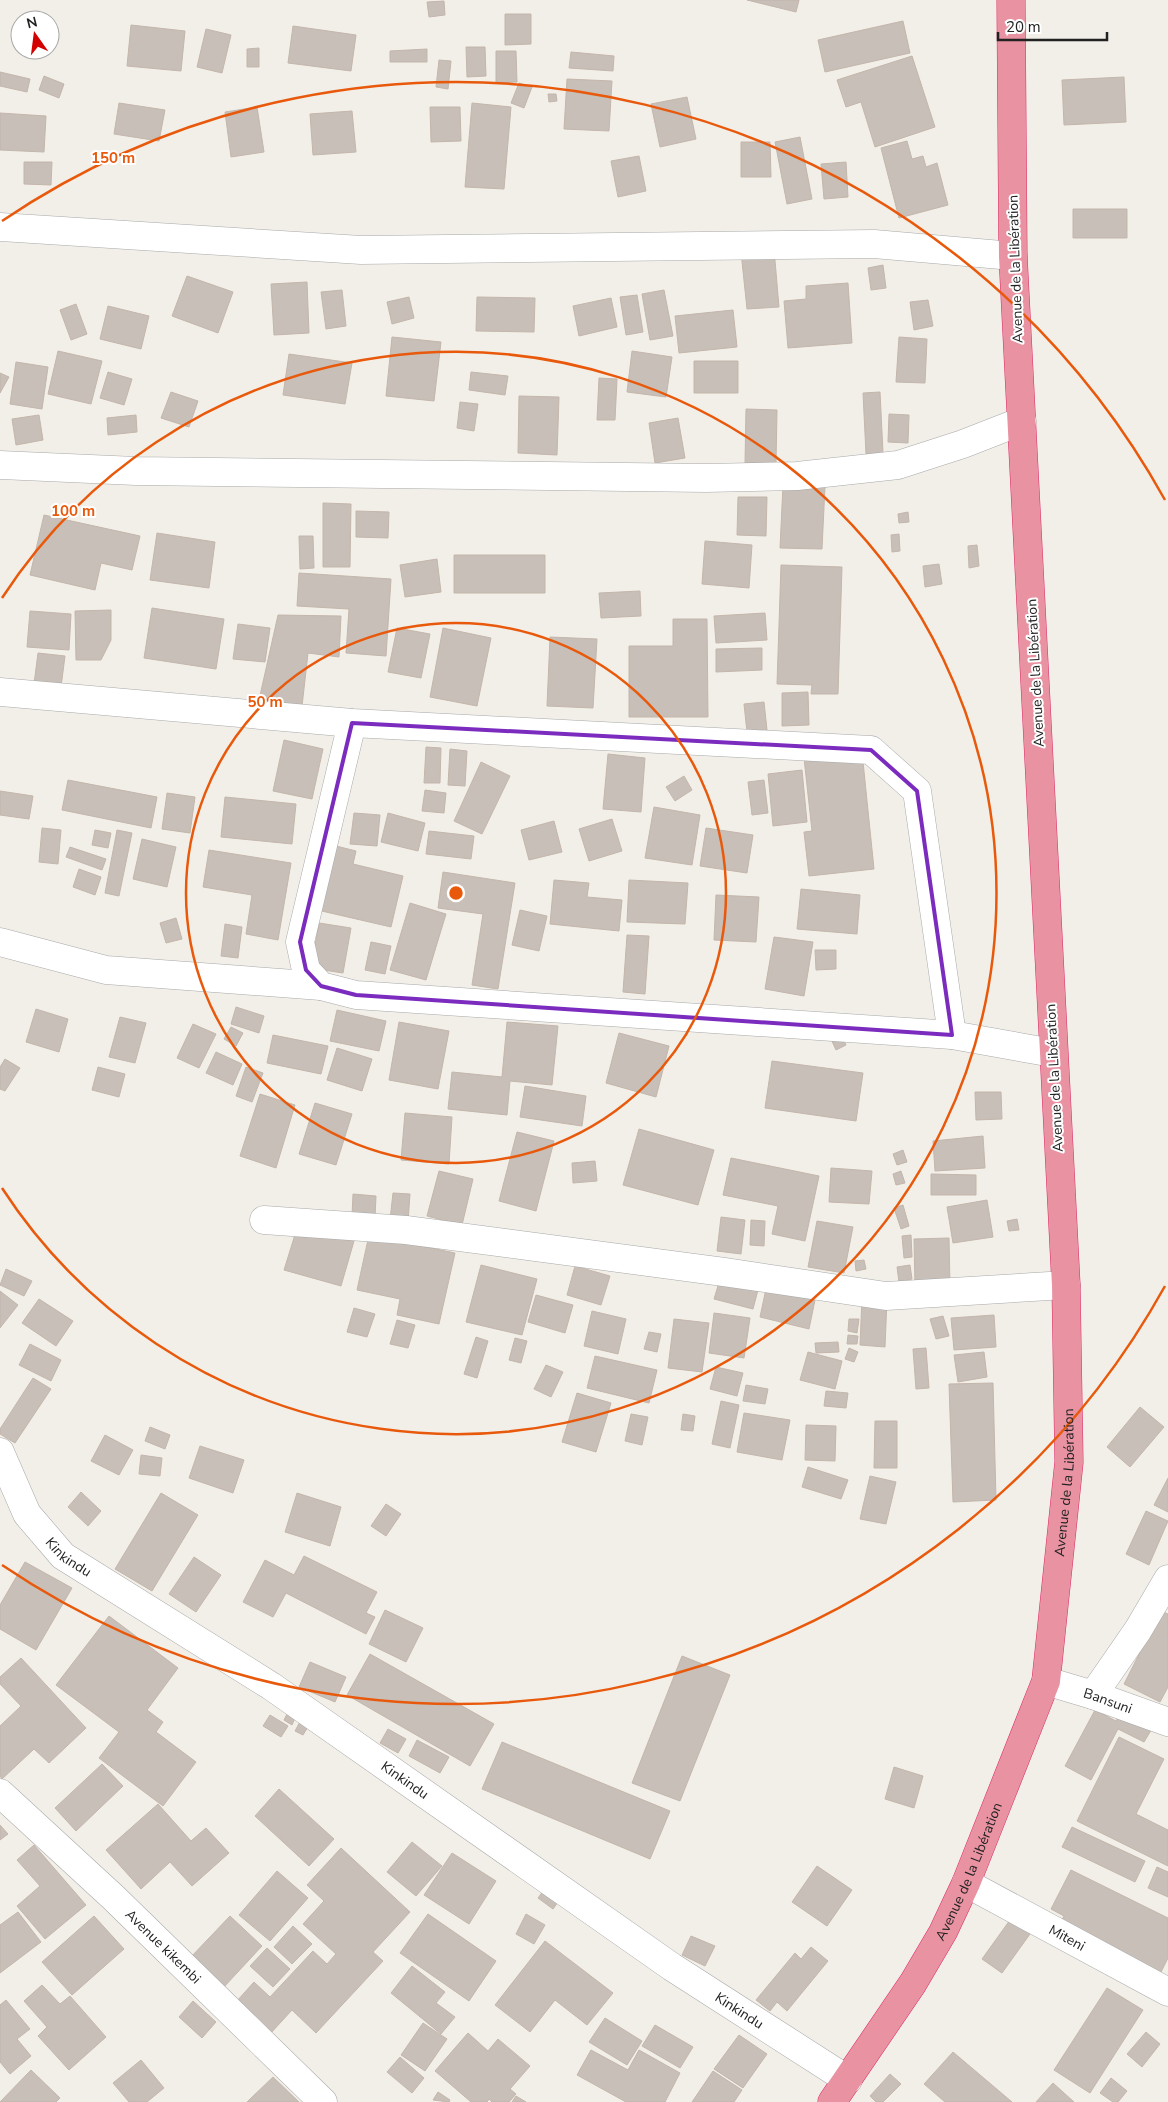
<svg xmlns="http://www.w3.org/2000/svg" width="1168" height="2102" font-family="'Nunito Sans',sans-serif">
<rect width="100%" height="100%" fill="#f2efe9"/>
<path fill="#c7bfb8" stroke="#c4b6ab" d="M747 0H799L796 12Z
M444 1 445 15 429 17 427 2Z
M505 14H531V44L505 45Z
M903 21 910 53 825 72 818 40Z
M131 25 185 31 181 71 127 66Z
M293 26 356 35 351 71 288 63Z
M206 29 231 35 222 73 197 67Z
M466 47H485L486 76 467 77Z
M259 48V67H247V49Z
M427 49V62H390V51Z
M496 51H516L517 82 496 83Z
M571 52 614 56 613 71 569 68Z
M912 56 935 127 875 147 861 102 846 107 837 80Z
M439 60 451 61 448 89 436 87Z
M0 72 30 79 27 92 0 86Z
M44 76 64 84 59 98 39 90Z
M1124 77 1126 122 1064 125 1062 80Z
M567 79 612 81 609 131 564 129Z
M519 83 532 87 524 108 511 103Z
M548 94H556L557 101 549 102Z
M687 97 696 139 660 147 651 104Z
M119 103 165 110 159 141 114 134Z
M472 103 511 107 504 189 465 187Z
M257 107 264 152 231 157 225 112Z
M430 107H460L461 141 431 142Z
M352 111 356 152 313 155 310 114Z
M0 113 46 116 44 152 0 150Z
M800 137 812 199 787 204 775 142Z
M907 141 912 159 923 156 926 167 937 163 948 205 899 218 881 148Z
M741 142H770L771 177H741Z
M639 156 646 191 618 197 611 161Z
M24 162H52L51 185 24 184Z
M846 162 848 197 824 199 821 164Z
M1073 209H1127V238H1073Z
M774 249 779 307 747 309 741 252Z
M883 265 886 288 871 290 868 268Z
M187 276 233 292 218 333 172 316Z
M307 282 309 333 274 335 271 284Z
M848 283 852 343 788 348 784 301 806 299V286Z
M342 290 346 326 326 329 321 292Z
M664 290 673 336 650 340 642 294Z
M637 295 643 332 626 335 620 297Z
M409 297 414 318 392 324 387 302Z
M477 297 535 298 534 332 476 331Z
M611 298 617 327 579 336 573 306Z
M928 300 933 326 914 330 910 302Z
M76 304 87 334 71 340 60 310Z
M108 306 149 316 141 349 100 339Z
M733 310 737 347 679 353 675 316Z
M392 337 441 342 434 401 386 396Z
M899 337 927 339 925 383 896 382Z
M58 351 102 361 91 404 48 394Z
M632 351 672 357 666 397 627 392Z
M289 354 352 363 345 404 283 395Z
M694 361H738V393H694Z
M16 362 48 367 42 409 10 404Z
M108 372 132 379 124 405 100 398Z
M471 372 508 376 505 395 469 390Z
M0 373 9 377 0 393Z
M599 378 617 379 615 420H597Z
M171 392 198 401 189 427 161 418Z
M880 392 883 453 866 454 863 393Z
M519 396 559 397 557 455 518 453Z
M460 402 478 404 474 431 457 428Z
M746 409 777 410 776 463H745Z
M889 414 909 415 908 443 888 442Z
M39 415 43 440 16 445 12 419Z
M136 415 137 432 108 435 107 418Z
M678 418 685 458 655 463 649 423Z
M783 485 825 486 822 549 780 548Z
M738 497H767L766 536 737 535Z
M323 503 351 504 350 567H323Z
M356 511 389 512 388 538 356 537Z
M908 512 909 522 899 523 898 514Z
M44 515 140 536 132 570 101 563 95 590 30 575Z
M157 533 215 542 209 588 150 580Z
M899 534 900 551 892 552 891 535Z
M299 536H313L314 568 300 569Z
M705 541 752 545 749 588 702 584Z
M977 545 979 566 969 568 968 546Z
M454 555H545V593H454Z
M437 559 441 592 405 597 400 565Z
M939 564 942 584 925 587 923 566Z
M781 565 842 567 838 694H811L812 685 777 684Z
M299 573 391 579 386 656 346 653 349 609 297 606Z
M640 591 641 616 601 618 599 593Z
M152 608 224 619 216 669 144 658Z
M111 610V640L101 660H76L75 611Z
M30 611 71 614 69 650 27 647Z
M765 613 767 640 716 643 714 616Z
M278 615 341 616 339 657 308 653 301 715 257 709Z
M673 619H707L708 717H629V646H673Z
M238 624 270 628 265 662 233 659Z
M397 628 430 634 421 678 388 672Z
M443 628 491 638 477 706 430 697Z
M550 637 597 639 593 708 547 706Z
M762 648V670L716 672V649Z
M38 653 65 656 61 687 34 684Z
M808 692 809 725 782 726V693Z
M764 702 767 730 747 732 744 704Z
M284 740 323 749 312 799 273 791Z
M426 747 441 748 440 783H424Z
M450 749 467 751 465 786 448 785Z
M862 752 874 869 809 876 804 832 812 831 804 758Z
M608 754 645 758 641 812 603 809Z
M481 762 510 776 482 834 454 821Z
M802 770 807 822 773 826 768 774Z
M684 776 692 790 675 801 666 787Z
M68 780 157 797 151 828 62 810Z
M764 780 768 813 752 815 748 782Z
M425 790 446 793 444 813 422 811Z
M0 791 33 796 29 819 0 815Z
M167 793 195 797 190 833 162 829Z
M225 797 296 804 292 844 221 837Z
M654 807 700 815 692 865 645 858Z
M354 813 380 815 377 846 350 844Z
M388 813 425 823 418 851 381 842Z
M612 819 622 851 589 861 579 829Z
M554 821 562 852 529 860 521 830Z
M42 828 61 830 58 864 39 862Z
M706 828 753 835 747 873 700 866Z
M95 830 111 833 108 848 92 845Z
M117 830 132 833 119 896 105 893Z
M429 831 474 836 471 859 426 854Z
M142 839 176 847 167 887 133 879Z
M328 844 356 851 353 864 403 876 391 927 313 909Z
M70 847 106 859 102 870 66 857Z
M209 850 291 863 278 940 246 934 252 895 203 887Z
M79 869 101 877 95 895 73 887Z
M443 872 515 883 498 989 472 985 483 914 438 908Z
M554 880 589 883 587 897 622 900 619 931 550 924Z
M629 880 688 883 685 924 627 922Z
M801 889 860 895 857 934 797 929Z
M716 895 759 897 756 942 714 940Z
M410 903 446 914 426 980 390 970Z
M520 910 547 916 539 951 512 945Z
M176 918 182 939 166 943 160 923Z
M319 923 351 928 343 973 311 968Z
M225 924 242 927 238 958 221 956Z
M627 935 649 936 645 994 623 992Z
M774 937 813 942 804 996 765 989Z
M371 942 391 946 385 974 365 970Z
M815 950H836V969L816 970Z
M236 1007 264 1016 259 1033 231 1024Z
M36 1009 68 1019 59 1052 26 1042Z
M337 1010 386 1021 379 1051 330 1041Z
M120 1017 146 1023 135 1063 109 1057Z
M399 1022 449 1031 438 1089 389 1080Z
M507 1022 558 1026 552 1085 510 1081 507 1115 448 1109 452 1072 502 1077Z
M193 1024 216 1034 199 1068 177 1058Z
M231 1027 243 1033 236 1046 224 1039Z
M619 1033 669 1046 656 1097 606 1083Z
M273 1035 328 1046 321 1074 267 1063Z
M841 1035 846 1045 836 1050 831 1039Z
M337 1048 372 1059 362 1091 327 1080Z
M216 1052 242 1064 233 1085 206 1073Z
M5 1059 20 1068 5 1091 0 1089V1067Z
M772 1061 863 1073 856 1121 765 1108Z
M98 1067 125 1074 119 1097 92 1090Z
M246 1067 263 1073 252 1102 236 1096Z
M525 1086 586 1096 582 1126 520 1117Z
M975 1092H1001L1002 1119 976 1120Z
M260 1094 295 1105 276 1168 240 1156Z
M315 1103 352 1114 336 1165 299 1154Z
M405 1113 452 1117 449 1164 401 1160Z
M639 1129 714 1150 698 1205 623 1185Z
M517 1132 554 1141 536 1211 499 1201Z
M983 1136 985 1168 935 1171 933 1141Z
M903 1150 907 1162 897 1165 893 1154Z
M731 1158 819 1176 805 1241 772 1234 778 1206 723 1195Z
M595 1161 597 1181 573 1183 572 1163Z
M831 1168 872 1171 869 1204 829 1202Z
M439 1171 473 1179 462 1225 427 1216Z
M901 1171 905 1183 896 1185 893 1174Z
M931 1174 976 1175V1195H931Z
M393 1193 410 1194 408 1222 390 1220Z
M353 1194 376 1196 375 1217 352 1216Z
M987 1200 993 1237 953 1243 947 1207Z
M903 1205 909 1226 901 1229 894 1208Z
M721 1217 745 1220 741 1254 717 1251Z
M1017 1219 1019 1230 1009 1231 1007 1221Z
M751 1220 765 1221 764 1246 750 1245Z
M817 1221 853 1227 844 1273 808 1267Z
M298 1225 354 1241 341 1286 284 1270Z
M369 1235 455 1253 439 1324 397 1315 400 1299 357 1290Z
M911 1235 912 1257 904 1258 902 1236Z
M949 1238 950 1286 915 1287 914 1239Z
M864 1260 866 1269 856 1271 855 1261Z
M481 1265 537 1279 522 1335 466 1322Z
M910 1265 912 1279 899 1282 897 1267Z
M575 1266 610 1276 601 1305 567 1295Z
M6 1269 32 1281 24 1296 0 1285Z
M721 1276 759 1286 753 1309 714 1299Z
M766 1289 815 1300 809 1329 760 1317Z
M0 1291 18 1305 0 1328Z
M536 1295 573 1305 565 1333 528 1322Z
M862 1298 887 1299 885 1347 860 1345Z
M39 1299 73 1321 56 1346 22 1323Z
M354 1308 375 1314 367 1337 347 1332Z
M592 1311 626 1319 618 1354 584 1346Z
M714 1313 750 1318 744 1358 709 1353Z
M994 1315 996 1347 954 1350 951 1318Z
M943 1316 949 1336 936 1339 930 1319Z
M674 1319 709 1323 702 1372 668 1368Z
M849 1319H859L857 1333 848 1331Z
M397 1320 415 1325 408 1348 390 1344Z
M649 1332 661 1334 657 1352 644 1349Z
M848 1335 858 1336 857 1344H847Z
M476 1337 488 1341 477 1378 464 1374Z
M515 1338 527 1341 521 1363 509 1360Z
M838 1342 839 1352 816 1353 815 1343Z
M30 1344 61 1360 51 1381 19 1365Z
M849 1348 858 1352 854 1362 845 1359Z
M926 1348 929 1388 916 1389 913 1349Z
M808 1352 842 1361 835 1389 800 1380Z
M984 1352 987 1377 958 1382 954 1355Z
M595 1356 657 1370 649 1403 587 1388Z
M546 1365 563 1372 551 1397 534 1389Z
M716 1367 743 1373 737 1396 710 1389Z
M33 1378 51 1389 15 1443 0 1434V1429Z
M993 1383 996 1500 953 1502 949 1384Z
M746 1385 768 1389 765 1404 743 1401Z
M826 1391 848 1393 846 1408 824 1406Z
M577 1393 611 1403 596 1452 562 1442Z
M721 1401 739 1405 730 1448 712 1444Z
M1140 1407 1164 1427 1130 1467 1107 1447Z
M744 1413 790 1420 782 1460 737 1452Z
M631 1414 648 1417 642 1445 625 1441Z
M683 1414 695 1416 693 1431 681 1430Z
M875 1421H897V1468H874Z
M806 1425 836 1426 835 1461 805 1460Z
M150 1427 170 1435 165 1449 145 1441Z
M105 1435 133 1450 119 1475 91 1461Z
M200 1446 244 1460 233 1493 189 1478Z
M141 1455 162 1458 160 1476 139 1474Z
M808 1467 848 1480 841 1499 802 1487Z
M870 1476 896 1482 886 1524 860 1519Z
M1168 1478V1512L1154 1505Z
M81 1492 101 1511 88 1526 68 1507Z
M161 1493 198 1515 152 1591 115 1569Z
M297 1493 341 1507 330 1546 285 1532Z
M386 1504 401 1514 386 1536 371 1526Z
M1146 1511 1168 1521 1149 1565 1126 1554Z
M304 1556 377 1592 366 1613 375 1617 366 1634 286 1593 273 1617 243 1602 265 1560 294 1575Z
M194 1557 221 1575 196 1612 169 1594Z
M25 1562 72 1588 36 1650 0 1629V1605Z
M385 1610 423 1628 406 1662 369 1644Z
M1161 1611 1168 1614V1687L1160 1702 1124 1684Z
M109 1616 178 1668 147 1710 163 1722 156 1732 196 1762 163 1806 99 1758 119 1732 56 1685Z
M370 1654 494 1724 470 1766 347 1695Z
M682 1656 730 1675 680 1801 632 1783Z
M21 1658 86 1728 49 1763 34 1749 2 1779 0 1776V1726L21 1706 0 1684V1677Z
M310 1662 346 1677 335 1702 299 1687Z
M1095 1710 1116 1721 1122 1710 1153 1727 1144 1742 1118 1729 1091 1780 1065 1766Z
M287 1714 295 1718 292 1725 284 1720Z
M270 1715 288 1726 281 1737 263 1726Z
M301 1720 309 1725 303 1735 295 1731Z
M388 1729 406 1739 398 1753 380 1743Z
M1119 1737 1164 1759 1136 1814 1168 1830V1866L1077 1821Z
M417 1740 449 1757 440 1773 409 1756Z
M502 1742 670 1811 650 1859 482 1789Z
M102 1764 123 1786 76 1831 55 1808Z
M894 1767 923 1776 914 1808 885 1799Z
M279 1789 334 1839 309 1866 255 1816Z
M158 1804 191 1841 206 1828 229 1853 192 1886 170 1862 141 1889 106 1850Z
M0 1825 8 1834 0 1840Z
M1072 1827 1145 1861 1135 1882 1062 1847Z
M412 1842 442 1866 416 1896 387 1872Z
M34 1845 86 1905 45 1939 17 1906 40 1886 17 1860Z
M341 1848 410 1912 373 1952 383 1961 316 2033 292 2010 270 2034 236 2002 254 1982 270 1997 313 1951 327 1964 336 1954 303 1924 324 1901 307 1885Z
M452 1853 496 1881 469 1924 424 1895Z
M817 1866 852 1890 827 1926 792 1902Z
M1157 1867 1168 1872V1897L1148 1888Z
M1071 1870 1168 1918V1958L1161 1972 1061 1922 1064 1916 1051 1909Z
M277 1871 308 1898 270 1941 239 1915Z
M547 1886 562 1896 553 1909 538 1898Z
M18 1912 41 1942 0 1973V1925Z
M428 1914 496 1961 469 2001 400 1953Z
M526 1914 545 1925 534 1944 516 1934Z
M94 1916 124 1949 72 1995 42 1962Z
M230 1916 262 1946 223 1988 190 1958Z
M1010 1920 1030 1934 1002 1973 982 1959Z
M293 1926 312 1944 292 1964 274 1947Z
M691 1936 715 1946 705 1966 682 1955Z
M545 1941 613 1993 587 2025 555 2000 530 2032 495 2005Z
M811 1947 828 1961 787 2011 777 2002 770 2011 756 2000 795 1953 801 1959Z
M267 1948 290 1969 273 1987 250 1966Z
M412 1966 445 1992 436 2003 455 2017 441 2034 391 1993Z
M42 1985 60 2004 70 1996 106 2037 69 2070 38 2036 47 2027 24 2001Z
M1107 1988 1143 2010 1090 2093 1054 2070Z
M6 2000 30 2029 17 2039 31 2056 10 2074 0 2062V2005Z
M193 2001 216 2022 202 2038 179 2017Z
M605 2018 642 2041 627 2065 589 2042Z
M423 2023 447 2039 425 2071 401 2055Z
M655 2025 693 2047 680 2068 642 2046Z
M1146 2032 1160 2044 1142 2067 1127 2054Z
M468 2033 488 2051 498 2039 530 2066 510 2089 516 2094 509 2102H492L489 2099 487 2102H471L435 2071Z
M739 2035 767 2054 743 2088 714 2069Z
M591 2050 628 2070 639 2050 680 2073 665 2102H626L577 2075Z
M953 2052 1012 2102H945L924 2084Z
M400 2057 424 2078 412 2093 387 2072Z
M141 2060 164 2088 147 2102H129L113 2083Z
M31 2070 60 2098 56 2102H0Z
M713 2071 742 2090 734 2102H692Z
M890 2074 901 2084 883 2102H876L870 2096Z
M273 2077 299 2102H247Z
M1111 2078 1127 2091 1118 2102H1113L1100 2093Z
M1053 2083 1074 2102H1036Z
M438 2092 450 2100 449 2102 433 2100Z
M516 2096 526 2102H512Z"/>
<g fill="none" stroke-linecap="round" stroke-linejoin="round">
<g stroke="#a9a9a9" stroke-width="29">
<g id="minor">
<path d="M0 227 361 250 874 244 1013 256"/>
<path d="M0 465 136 471 706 478 797 476 898 465 963 444 1022 421"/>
<path d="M0 692 352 723 871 750 917 791 952 1035"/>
<path d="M352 723 300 942 306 970 321 986 356 995 952 1035 1053 1053"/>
<path d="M0 942 106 970 321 986"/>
<path d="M264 1220 406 1230 724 1272 886 1296 1066 1285"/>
<path id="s1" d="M0 1452 27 1514 63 1556 271 1686 672 1967 848 2080"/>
<path id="s2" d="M1046 1681 1093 1695 1168 1722"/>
<path d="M1093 1695 1138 1630 1168 1579"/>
<path id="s3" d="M0 1793 114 1898 323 2102"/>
<path id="s4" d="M966 1883 1168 1992"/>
</g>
</g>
<g stroke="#dc2a67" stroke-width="29">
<g id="highway">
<path id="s5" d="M832 2102 913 1983 943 1932 966 1883 1046 1681 1069 1462 1066 1285 1013 256 1011 0"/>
</g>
</g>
<use href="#minor" stroke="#fff" stroke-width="28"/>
<use href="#highway" stroke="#e892a2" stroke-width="28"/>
</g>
<path fill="none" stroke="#7b2cbf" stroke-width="4" stroke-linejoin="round" d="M352 723 871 750 917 791 952 1035 356 995 321 986 306 970 300 942Z"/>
<g fill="none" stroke="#e8590c" stroke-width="2.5">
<circle cx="456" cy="893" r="270"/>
<path d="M2 598A541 541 0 1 1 2 1188"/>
<path d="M1165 1286A811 811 0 0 1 2 1565M2 221A811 811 0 0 1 1165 500"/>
</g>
<g text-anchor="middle" stroke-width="4" stroke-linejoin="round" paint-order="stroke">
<g font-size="14" fill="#222" stroke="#fff">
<text transform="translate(1015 269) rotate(-92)" y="5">Avenue de la Libération</text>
<text transform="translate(1035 673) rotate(-93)" y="5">Avenue de la Libération</text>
<text transform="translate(1054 1078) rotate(-93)" y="5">Avenue de la Libération</text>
<text dy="5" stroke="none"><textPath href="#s5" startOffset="674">Avenue de la Libération</textPath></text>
<text dy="5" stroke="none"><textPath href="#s1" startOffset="128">Kinkindu</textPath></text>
<text dy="5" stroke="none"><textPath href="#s2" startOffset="65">Bansuni</textPath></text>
<text dy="5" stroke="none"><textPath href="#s1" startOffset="532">Kinkindu</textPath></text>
<text dy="5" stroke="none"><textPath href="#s5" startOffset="269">Avenue de la Libération</textPath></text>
<text dy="5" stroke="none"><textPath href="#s4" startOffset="115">Miteni</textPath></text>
<text dy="5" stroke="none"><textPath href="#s3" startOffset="224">Avenue kikembi</textPath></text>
<text dy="5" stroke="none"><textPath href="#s1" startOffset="938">Kinkindu</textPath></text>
</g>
</g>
<circle cx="456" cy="893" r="8" fill="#e8590c" stroke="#fff" stroke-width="2.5"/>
<g font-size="15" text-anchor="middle" font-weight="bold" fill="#e8590c" stroke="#fff" stroke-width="4" stroke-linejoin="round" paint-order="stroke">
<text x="113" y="163">150 m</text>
<text x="73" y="516">100 m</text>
<text x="265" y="707">50 m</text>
</g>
<g transform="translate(35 35) rotate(346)"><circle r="24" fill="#ffffff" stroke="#a7a7a7"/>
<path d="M0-4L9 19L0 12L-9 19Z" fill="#d40000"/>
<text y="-8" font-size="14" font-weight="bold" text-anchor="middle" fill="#222222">N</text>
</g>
<path d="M998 32v8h109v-8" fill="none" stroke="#222222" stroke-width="2.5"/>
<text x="1006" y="32" font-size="15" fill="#222222" stroke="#ffffff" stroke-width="4" paint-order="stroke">20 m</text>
</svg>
